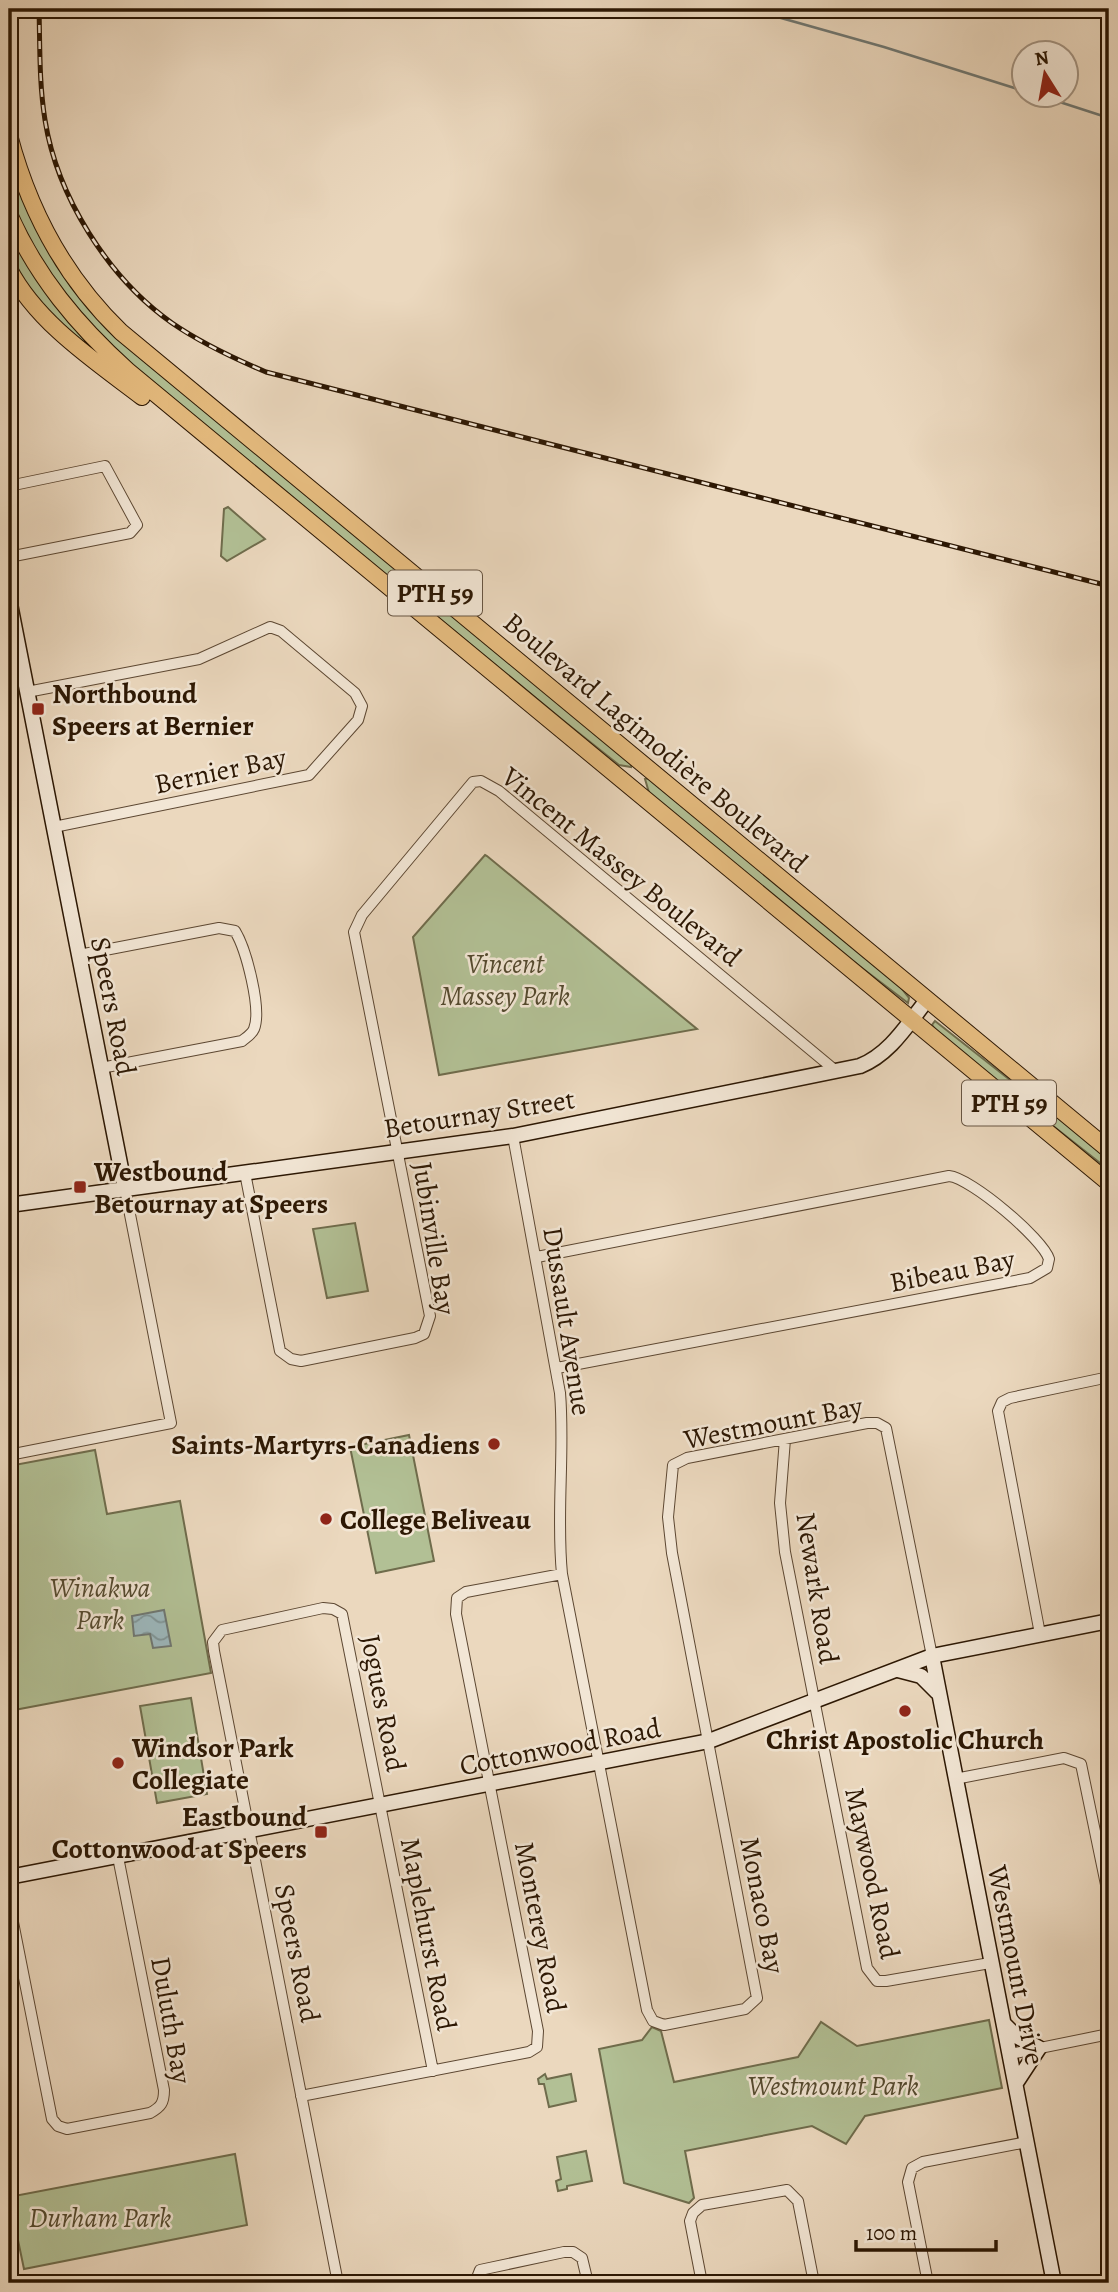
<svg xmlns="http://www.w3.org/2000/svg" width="1118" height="2292" font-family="Alegreya,serif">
<defs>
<pattern id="water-waves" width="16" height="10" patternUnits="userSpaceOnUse" patternTransform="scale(1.75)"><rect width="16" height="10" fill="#9cb7bc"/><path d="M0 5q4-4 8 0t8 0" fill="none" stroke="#7f9497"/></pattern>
</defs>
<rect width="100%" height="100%" fill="#ebd8be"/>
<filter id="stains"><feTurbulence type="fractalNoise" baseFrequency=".00286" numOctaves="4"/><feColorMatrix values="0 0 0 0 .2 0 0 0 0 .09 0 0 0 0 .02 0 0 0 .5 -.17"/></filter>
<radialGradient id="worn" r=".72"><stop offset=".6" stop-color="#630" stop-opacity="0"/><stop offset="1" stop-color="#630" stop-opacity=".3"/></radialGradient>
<path fill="#b2c095" stroke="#6f6c4c" stroke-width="2" d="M9 159 69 280 631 763V767L619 765 565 722 115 352 55 285 12 209 9 200Z
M9 229 113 367C85 345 15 293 9 256 7 248 9 237 9 229Z
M228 507 265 539 227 561 221 556 224 509Z
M649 778 898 984 909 998 908 1003 816 933 650 796 645 779Z
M485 855 487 856 697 1029 439 1075 413 937Z
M935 1021 1109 1158V1170L944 1040 932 1025Z
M355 1223 368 1291 327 1298 313 1229Z
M409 1435 434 1561 376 1573 350 1447Z
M95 1450 107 1514 180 1501 211 1673 9 1711V1466Z
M191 1698 207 1794 157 1803 140 1706Z
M989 2020 1002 2088 865 2116 846 2144 812 2126 685 2151 694 2198 689 2203 624 2183 599 2049 642 2040 652 2027 661 2031 674 2082 798 2057 821 2022 857 2046Z
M545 2074 547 2079 571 2074 576 2101 549 2107 544 2084H539L538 2079Z
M586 2151 592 2181 567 2186V2189L558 2191 556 2181 561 2179 557 2157Z
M235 2154 247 2225 24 2269 9 2197Z"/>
<path fill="url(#water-waves)" stroke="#6f7772" stroke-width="2" d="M164 1610 171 1646 153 1648 150 1634 134 1636 132 1616Z"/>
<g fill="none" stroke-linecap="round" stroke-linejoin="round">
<path stroke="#6f7772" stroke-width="2.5" d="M749 9 884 47 1024 91
M1035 94 1109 118"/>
<g stroke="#5c4732" stroke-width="12">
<path id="street" d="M9 486 105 466 137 525 130 533 9 557
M27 692 199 659 270 627 281 631 355 693 362 706 358 720 309 775 54 827
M79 955 219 928 235 931C246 949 262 1009 254 1029 252 1034 247 1037 242 1041L101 1068
M513 1136 560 1393C565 1453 556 1513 562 1574L647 2010 653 2021 664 2025 745 2009 757 1998 672 1553 668 1517 673 1465 687 1458 867 1423H877L886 1428 932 1656
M245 1173 280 1351 291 1359 301 1361 415 1338 424 1334 430 1316 354 932 362 915 473 782 481 781 499 791 836 1071
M537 1257 949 1176C971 1178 1043 1239 1049 1259L1047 1268 1030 1278 557 1368
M785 1439 780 1503 785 1552 867 1968 877 1981H886L990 1963
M9 1455 171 1423 125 1189
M1040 1634 998 1411 1002 1402 1010 1398 1109 1377
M955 1779 1064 1758 1081 1764 1109 1899
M9 1902 52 2119 58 2126 67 2129 150 2113C161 2107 164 2103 164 2090L118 1857
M1010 2054 1109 2034
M301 2096 529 2052 537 2047 538 2031 456 1614 457 1598 466 1592 562 1574
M338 2283 214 1651 213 1642 222 1630 323 1608 333 1609 342 1614 433 2071
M475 2283 480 2270 564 2252H573L582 2258 588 2283
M702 2283 690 2221 693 2213 702 2205 787 2190 798 2201 814 2283
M928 2283 908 2182 912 2168 923 2162 1027 2142"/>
</g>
<g stroke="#2c1703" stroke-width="17">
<path id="secondary" d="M9 599 125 1189
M9 1205 513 1136 860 1066C890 1054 907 1025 927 1000
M932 1656 1054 2283
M898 1670 921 1676 937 1692
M9 1877 709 1741 932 1656 1109 1621
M1004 2024 1016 2036 1039 2048 1016 2083"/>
</g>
<g stroke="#2c1703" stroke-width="18">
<path id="primary" d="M9 135C29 211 64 277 121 332L1109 1150
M9 214C37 277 77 325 128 371L1109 1183
M9 269C37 323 95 361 142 397"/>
</g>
<use href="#street" stroke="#f2e6d5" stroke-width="10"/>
<use href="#secondary" stroke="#f2e6d5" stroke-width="14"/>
<use href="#primary" stroke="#e6bc7f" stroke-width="16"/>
<g stroke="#2c1703" stroke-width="5">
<path id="rail" d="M39 9C40 46 39 83 45 120 57 196 108 278 172 323 201 343 233 358 266 372L1109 586"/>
</g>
<use href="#rail" stroke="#f2e6d5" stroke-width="2.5" stroke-dasharray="8" stroke-linecap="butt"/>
</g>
<g fill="#8f2418" stroke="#f2e6d5" stroke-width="2.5">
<rect x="31" y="702" width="14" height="14" rx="3.5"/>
<rect x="73" y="1180" width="14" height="14" rx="3.5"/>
<circle cx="494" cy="1444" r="7"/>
<circle cx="326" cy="1519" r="7"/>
<circle cx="905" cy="1711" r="7"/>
<circle cx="118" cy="1763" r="7"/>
<rect x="314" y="1825" width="14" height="14" rx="3.5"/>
</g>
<g text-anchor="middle" stroke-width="5" stroke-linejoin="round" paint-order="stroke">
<g fill="#f2e6d5" stroke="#675542" stroke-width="2">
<rect x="388" y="570.5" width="94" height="45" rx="5"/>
<rect x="962" y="1080.5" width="94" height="45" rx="5"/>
</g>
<g font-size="26" font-weight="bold" fill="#2c1703">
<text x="435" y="602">PTH 59</text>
<text x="1009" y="1112">PTH 59</text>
</g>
<g font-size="28" font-weight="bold" fill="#2c1703" stroke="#f2e6d5" text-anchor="start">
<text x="52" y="703">Northbound<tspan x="52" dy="32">Speers at Bernier</tspan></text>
<text x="94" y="1181">Westbound<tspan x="94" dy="32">Betournay at Speers</tspan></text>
<text x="480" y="1454" text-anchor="end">Saints-Martyrs-Canadiens</text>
<text x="340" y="1529">College Beliveau</text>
<text x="905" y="1749" text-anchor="middle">Christ Apostolic Church</text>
<text x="132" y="1757">Windsor Park<tspan x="132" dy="32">Collegiate</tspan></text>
<text x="307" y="1826" text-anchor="end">Eastbound<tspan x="307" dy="32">Cottonwood at Speers</tspan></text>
</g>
<g font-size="28" fill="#2c1703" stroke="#f2e6d5">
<text transform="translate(656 742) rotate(40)" y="10">Boulevard Lagimodière Boulevard</text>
<text transform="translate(220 770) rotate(-12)" y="10">Bernier Bay</text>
<text transform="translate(622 866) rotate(39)" y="10">Vincent Massey Boulevard</text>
<text transform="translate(114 1006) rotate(79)" y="10">Speers Road</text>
<text transform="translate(479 1113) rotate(-9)" y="10">Betournay Street</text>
<text transform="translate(435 1238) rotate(81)" y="10">Jubinville Bay</text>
<text transform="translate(952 1270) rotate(-11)" y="10">Bibeau Bay</text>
<text transform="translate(568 1321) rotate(81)" y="10">Dussault Avenue</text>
<text transform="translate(773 1422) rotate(-11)" y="10">Westmount Bay</text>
<text transform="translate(818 1588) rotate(81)" y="10">Newark Road</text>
<text transform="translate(384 1703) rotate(79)" y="10">Jogues Road</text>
<text transform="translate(560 1746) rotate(-11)" y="10">Cottonwood Road</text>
<text transform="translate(873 1873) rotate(78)" y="10">Maywood Road</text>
<text transform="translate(763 1905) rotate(79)" y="10">Monaco Bay</text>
<text transform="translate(541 1927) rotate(79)" y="10">Monterey Road</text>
<text transform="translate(429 1934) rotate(79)" y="10">Maplehurst Road</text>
<text transform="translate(298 1953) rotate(79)" y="10">Speers Road</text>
<text transform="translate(1017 1965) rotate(79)" y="10">Westmount Drive</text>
<text transform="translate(172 2020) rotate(80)" y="10">Duluth Bay</text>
</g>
<g font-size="28" font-style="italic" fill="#544a2f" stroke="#f2e6d5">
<text x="505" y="973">Vincent<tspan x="505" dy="32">Massey Park</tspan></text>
<text x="100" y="1597">Winakwa<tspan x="100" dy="32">Park</tspan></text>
<text x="833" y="2095">Westmount Park</text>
<text x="100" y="2227">Durham Park</text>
</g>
</g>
<rect width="1118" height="2292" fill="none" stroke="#ebd8be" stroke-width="35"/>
<rect x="10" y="10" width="1097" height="2271" fill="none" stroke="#2c1703" stroke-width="3.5"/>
<rect x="18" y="18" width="1083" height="2257" fill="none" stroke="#2c1703" stroke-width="2"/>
<g transform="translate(1045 74) rotate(349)"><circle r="33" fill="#f2e6d5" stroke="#a39381" stroke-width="2"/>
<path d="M0-5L12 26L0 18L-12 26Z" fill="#8f2418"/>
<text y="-10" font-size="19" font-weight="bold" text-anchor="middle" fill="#2c1703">N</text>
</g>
<path d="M856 2240v10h140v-10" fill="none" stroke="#2c1703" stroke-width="3.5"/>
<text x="866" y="2240" font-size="21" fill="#2c1703" stroke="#f2e6d5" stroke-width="5" paint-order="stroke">100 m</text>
<rect width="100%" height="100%" filter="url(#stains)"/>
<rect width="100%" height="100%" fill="url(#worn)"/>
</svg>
